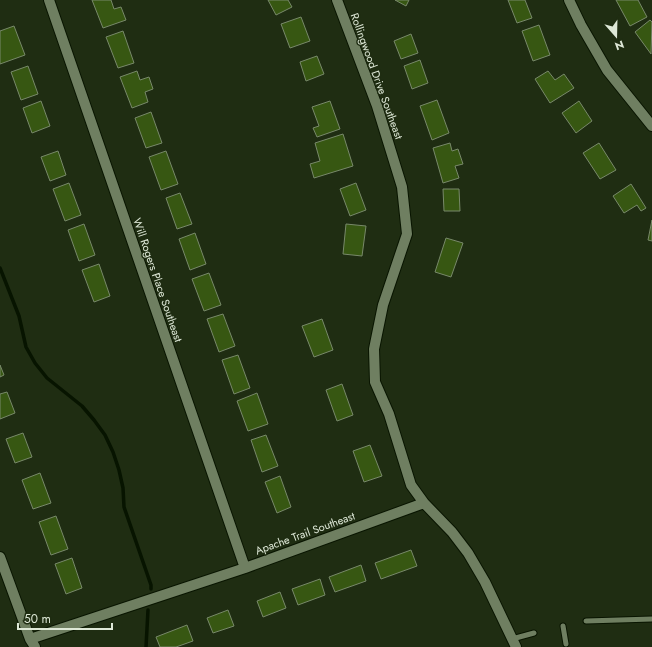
<svg xmlns="http://www.w3.org/2000/svg" width="652" height="647" font-family="Jost,sans-serif">
<rect width="100%" height="100%" fill="#1f2d12"/>
<g fill="none" stroke-linecap="round" stroke-linejoin="round">
<path stroke="#071400" stroke-width="3.5" d="M0 268 19 316 26 347 35 363 47 378 82 406 94 420 105 435 113 452 119 470 123 488 124 507 151 585V589
M146 647 148 610"/>
</g>
<path fill="#375712" stroke="#78896a" d="M92 0H111L114 9 121 7 126 20 103 28Z
M268 0H288L292 7 276 15Z
M395 0H409L406 6Z
M508 0H525L532 18 517 23Z
M616 0H638L647 17 630 26Z
M301 17 310 41 290 48 281 24Z
M650 20 652 22 651 54 635 32Z
M539 25 550 55 533 61 522 31Z
M14 26 25 55 0 64V31Z
M123 31 134 63 118 68 106 37Z
M411 34 418 53 401 59 394 41Z
M317 56 324 74 306 81 300 62Z
M420 60 428 83 412 89 404 66Z
M28 66 38 94 21 100 11 72Z
M137 71 140 80 149 77 153 89 145 92 148 102 132 108 120 77Z
M548 71 555 80 564 74 574 88 550 103 535 79Z
M437 100 449 133 432 140 420 106Z
M41 101 50 126 32 133 23 108Z
M330 101 340 129 317 137 313 128 319 126 312 107Z
M579 101 592 121 576 133 562 113Z
M151 112 162 143 146 148 135 118Z
M343 134 353 166 314 178 310 164 320 161 315 143Z
M450 143 452 151 458 149 463 164 455 166 459 178 443 183 433 148Z
M599 143 616 170 600 179 583 153Z
M58 151 66 175 50 181 41 157Z
M166 151 178 184 161 190 149 157Z
M69 183 81 215 65 221 53 189Z
M356 183 366 210 350 216 340 189Z
M631 184 646 208 641 211 637 205 624 213 613 196Z
M443 189H459L460 211H444Z
M180 193 192 224 177 229 166 198Z
M652 220V241L648 240Z
M84 224 95 255 79 261 68 230Z
M346 224 366 226 362 256 343 254Z
M195 233 206 264 190 270 179 239Z
M446 238 463 243 451 277 435 272Z
M99 264 110 296 94 302 82 270Z
M209 273 221 305 204 311 192 279Z
M223 314 235 346 219 352 207 319Z
M322 319 333 350 314 357 302 326Z
M238 355 250 388 234 394 222 360Z
M0 365 4 375 0 377Z
M342 384 353 415 337 421 326 390Z
M7 392 15 413 0 419V394Z
M257 393 268 424 248 431 237 401Z
M23 433 32 457 15 463 6 439Z
M266 435 278 466 262 472 251 440Z
M370 445 382 476 364 482 353 451Z
M40 473 51 503 33 509 22 480Z
M280 476 291 507 277 513 265 482Z
M56 516 68 549 51 555 39 522Z
M411 550 417 566 381 579 375 563Z
M72 558 82 588 66 594 55 564Z
M361 565 366 581 335 592 329 577Z
M320 579 325 595 298 605 292 589Z
M280 592 286 608 263 617 257 601Z
M228 610 234 626 213 633 207 618Z
M187 625 193 641 176 647H160L156 637Z"/>
<g fill="none" stroke-linecap="round" stroke-linejoin="round">
<g stroke="#091500" stroke-width="7">
<path id="service" d="M586 621 652 619
M563 626 566 644
M512 639 534 633"/>
</g>
<g stroke="#091500" stroke-width="12">
<path id="minor" d="M49 0 245 568
M337 0 377 106 402 187 407 234 383 305 374 349 375 382 389 414 411 485 424 503 452 532 468 553 485 582 516 647
M569 0 581 25 607 70 652 126
M0 557 30 639 35 647
M30 639 245 568 424 503"/>
</g>
<use href="#service" stroke="#6f7f61" stroke-width="5"/>
<use href="#minor" stroke="#6f7f61" stroke-width="10"/>
</g>
<g text-anchor="middle" stroke-width="3" stroke-linejoin="round" paint-order="stroke">
<g font-size="11" fill="#dee8d7" stroke="#1f2d12">
<text transform="translate(377 76) rotate(70)" y="4">Rollingwood Drive Southeast</text>
<text transform="translate(158 280) rotate(71)" y="4">Will Rogers Place Southeast</text>
<text transform="translate(305 533) rotate(-20)" y="4">Apache Trail Southeast</text>
</g>
</g>
<g transform="translate(616 36) rotate(160)" stroke="#1f2d12" stroke-width="3" paint-order="stroke">
<path d="M0-3L7 15L0 10L-7 15Z" fill="#dee8d7"/>
<text y="-6" font-size="11" font-weight="bold" text-anchor="middle" fill="#dee8d7">N</text>
</g>
<path d="M18 623v6h94v-6" fill="none" stroke="#dee8d7" stroke-width="2"/>
<text x="24" y="623" font-size="12" fill="#dee8d7" stroke="#1f2d12" stroke-width="3" paint-order="stroke">50 m</text>
</svg>
